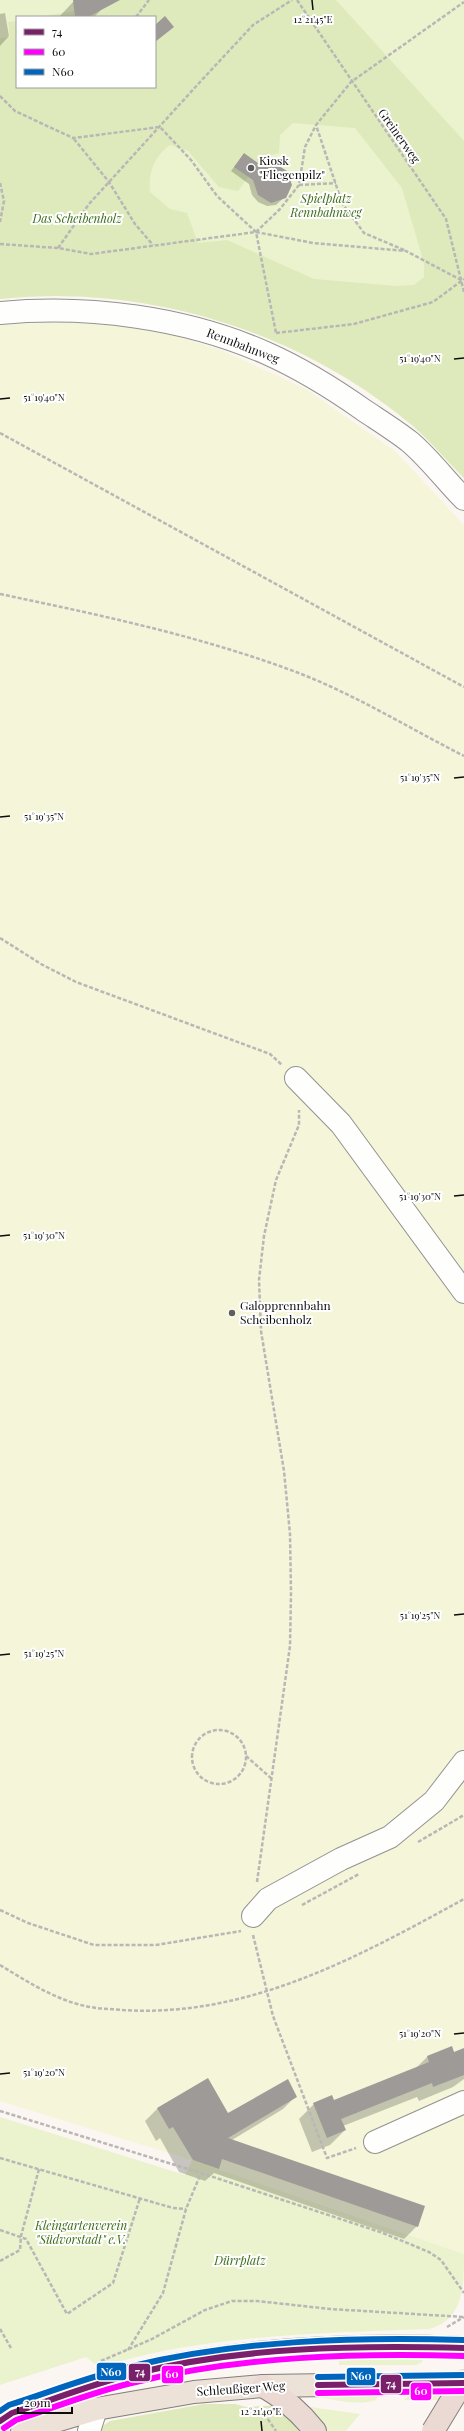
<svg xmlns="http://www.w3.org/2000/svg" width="464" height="2431" font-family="'Playfair Display',serif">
<rect width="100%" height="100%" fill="#fbf6f1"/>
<path fill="#ebf2ce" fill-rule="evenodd" d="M0 0H464V478C447 461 431 442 413 426 300 331 146 283 0 299ZM17 17H155V87H17Z
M0 2117 185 2175 192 2160 464 2254C464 2285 464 2320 429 2329 346 2332 262 2334 179 2348 152 2352 126 2360 99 2367L86 2357 0 2385Z
M425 2356 422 2362 417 2365H339V2358Z
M464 2392V2400H404L410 2394Z
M380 2393 376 2400C356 2407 328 2398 308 2395Z
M310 2407 360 2414 346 2431H325Z"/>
<path fill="#deeabb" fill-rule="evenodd" d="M112 0H336L464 141V478C447 461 431 442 413 426 300 331 146 283 0 299V38L10 37 8 22 17 21V87H155V17H85L102 10ZM293 123 355 128 402 188 424 263V277L414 285 397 286 314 279 227 240 198 243 187 213 170 209 150 192C148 172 154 157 170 145L188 151 219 187 238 191 262 158 279 153 280 135Z
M74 11 75 17H38Z
M204 2404H235L246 2407 278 2405 303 2431H95L110 2421Z"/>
<path fill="#f4f5d9" d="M65 322 121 326 174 335 223 351 306 389 395 451 464 525V2254L192 2160 0 2101V325Z"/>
<path fill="#0003" d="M79 0H111L94 17H59L73 2Z
M5 13 9 36 0 46V14Z
M244 154 291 185 288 194 276 205 267 206 258 202 252 195 249 184 231 171Z
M451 2048 454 2054 464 2049V2079L453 2087 419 2101 417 2097 343 2126 345 2130 330 2145 312 2152 299 2119 314 2104 333 2101 416 2068 427 2057Z
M296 2096 283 2109 232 2140 417 2226 404 2239 214 2173 205 2181 179 2172 160 2138 156 2141 145 2121 158 2108 228 2115Z"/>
<path fill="#9e9a97" d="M73 0H120L88 17H75Z
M165 16 174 27 155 42V25Z
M244 153 262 166H279L287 171 292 185 286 198 271 203 258 195 253 180 234 167Z
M452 2046 454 2052 464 2048V2075L433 2087 432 2083 341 2119 346 2130 327 2138 313 2103 332 2095 334 2100 429 2062 427 2056Z
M208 2078 228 2113 288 2079 297 2097 228 2138 425 2206 418 2227 222 2159 219 2169 193 2160 173 2127 169 2129 157 2108Z"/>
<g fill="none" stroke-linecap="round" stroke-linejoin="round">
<g stroke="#949290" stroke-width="24">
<path id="minor" d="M0 313C89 305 184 317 266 353 302 369 334 389 365 411 380 421 396 431 410 442 430 459 446 481 464 499
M296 1078 341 1124 464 1292
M253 1916 268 1899 341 1859 390 1837 434 1801 464 1762
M375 2142 464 2102
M89 2431 96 2409"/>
</g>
<g stroke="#817f7d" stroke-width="24">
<path id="major" d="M0 2421 12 2413C58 2398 103 2380 151 2370 249 2348 363 2344 464 2348
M22 2431 96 2409 194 2392 263 2386 464 2383"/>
</g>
<g stroke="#817f7d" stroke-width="24">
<path id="highway" d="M263 2386C284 2398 300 2412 315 2431"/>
</g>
<path stroke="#b8b7b6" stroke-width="2.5" stroke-dasharray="4 2" stroke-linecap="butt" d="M297 0 446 219 464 292
M136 17 149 0
M0 96 15 111 73 138 160 127 191 160 217 196 256 232 276 333
M74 139 109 182 135 224 153 245
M0 183 4 201 0 222
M299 185 336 183
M256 232 280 209 299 185 305 147 316 125
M0 244 58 248 91 254 256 232 313 243 406 251 461 280
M58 248 89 204 200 82 253 25 292 0
M404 250 364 233 342 203 316 125 351 82 464 2
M276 333 354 324 433 302 464 279
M0 433 464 687
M0 594C100 615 200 636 296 672 354 694 409 728 464 756
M0 938 41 964 76 982 270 1054 282 1065
M192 1757a27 27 0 1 1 54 0a27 27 0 1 1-54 0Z
M246 1756 272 1779
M418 1842 464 1815
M257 1882 290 1646 291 1593 290 1534 284 1471 261 1331 259 1280 264 1236 276 1180 299 1125V1110
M302 1905 359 1874
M0 1910 28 1923 94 1945H156L241 1931
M253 1935 273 2016 327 2158 356 2148
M0 1965C28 1982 57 2001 90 2007 101 2009 112 2009 123 2010 248 2018 358 1957 464 1899
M0 2111 201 2173 383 2233 429 2252 441 2260 464 2293
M0 2158 173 2208 186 2209
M0 2230 26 2239 67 2314 113 2283 140 2198
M0 2261 20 2250 21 2236 39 2169
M447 2327 464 2317
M0 2329 11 2348
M128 2350 163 2293 186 2209 201 2173
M101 2361 152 2339 205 2310 232 2301H257L330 2309 464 2317
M261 2409 276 2431"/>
<use href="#minor" stroke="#fefefd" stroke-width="22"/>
<use href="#major" stroke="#ede2d8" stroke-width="22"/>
<use href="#highway" stroke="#ebd9d3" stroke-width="22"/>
<g stroke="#817f7d" stroke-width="24" stroke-linecap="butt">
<path id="highway-bridge" d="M433 2431 464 2380"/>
</g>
<use href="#highway-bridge" stroke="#ebd9d3" stroke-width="22"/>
<g stroke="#fff" stroke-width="9">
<path id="bus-1" d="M318 2385 464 2383
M0 2421 12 2413C52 2400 92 2384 133 2374 241 2347 353 2345 464 2348"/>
</g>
<g stroke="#fff" stroke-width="9">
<path id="bus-2" d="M318 2393 464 2391
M4 2428 16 2420C56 2407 95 2391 136 2382 244 2356 354 2353 464 2356"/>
</g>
<g stroke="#fff" stroke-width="9">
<path id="bus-3" d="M318 2377 464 2375
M0 2411 9 2405C50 2392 91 2376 133 2366 242 2340 353 2337 464 2340"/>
</g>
<use href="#bus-1" stroke="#7a206a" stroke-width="6"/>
<use href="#bus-2" stroke="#f0f" stroke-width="6"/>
<use href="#bus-3" stroke="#0065bd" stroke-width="6"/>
</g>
<path fill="none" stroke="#0d0d0d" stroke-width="1.5" d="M312 0 313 10M454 359 464 358M0 399 10 398M454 778 464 777M0 817 10 816M454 1196 464 1195M0 1236 10 1235M454 1615 464 1614M0 1655 10 1654M454 2034 464 2033M0 2074 10 2073M261 2421 262 2431"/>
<g fill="#605f5d" stroke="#fff" stroke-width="1.5">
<circle cx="251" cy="168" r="4"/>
<circle cx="232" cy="1313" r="4"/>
</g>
<g text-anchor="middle" stroke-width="4" stroke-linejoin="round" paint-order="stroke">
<g font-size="12" fill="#0d0d0d" stroke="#fff">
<text transform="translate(399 136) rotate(55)" y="4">Greinerweg</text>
<text transform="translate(243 346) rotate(21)" y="4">Rennbahnweg</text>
<text transform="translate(241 2389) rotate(-4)" y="4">Schleußiger Weg</text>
</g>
<g font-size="12" fill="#0d0d0d" stroke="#fff" text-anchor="start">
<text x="259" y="165">Kiosk<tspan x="259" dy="14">"Fliegenpilz"</tspan></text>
<text x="240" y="1310">Galopprennbahn<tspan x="240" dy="14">Scheibenholz</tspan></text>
</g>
<g font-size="12" font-style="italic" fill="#3b6c16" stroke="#fff">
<text x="326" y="203">Spielplatz<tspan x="326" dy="14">Rennbahnweg</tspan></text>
<text x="77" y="223">Das Scheibenholz</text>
<text x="81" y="2230">Kleingartenverein<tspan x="81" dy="14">"Südvorstadt" e.V.</tspan></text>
<text x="240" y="2265">Dürrplatz</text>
</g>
</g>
<g font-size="10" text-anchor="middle" fill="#0d0d0d" stroke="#fff" stroke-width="4" stroke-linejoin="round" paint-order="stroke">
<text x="313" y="23">12°21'45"E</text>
<text x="420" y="362">51°19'40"N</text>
<text x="44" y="401">51°19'40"N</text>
<text x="420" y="781">51°19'35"N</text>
<text x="44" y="820">51°19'35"N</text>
<text x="420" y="1200">51°19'30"N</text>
<text x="44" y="1239">51°19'30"N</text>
<text x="420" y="1619">51°19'25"N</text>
<text x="44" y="1657">51°19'25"N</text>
<text x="420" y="2037">51°19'20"N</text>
<text x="44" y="2076">51°19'20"N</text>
<text x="261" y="2415">12°21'40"E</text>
</g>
<g stroke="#fff" stroke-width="1.5">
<rect x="96" y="2362" width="31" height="19" rx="4" fill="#0065bd"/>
<rect x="128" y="2363" width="23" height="19" rx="4" fill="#7a206a"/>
<rect x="161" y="2365" width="23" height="19" rx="4" fill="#f0f"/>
<rect x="346" y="2367" width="30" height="19" rx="4" fill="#0065bd"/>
<rect x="380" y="2374" width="22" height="20" rx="4" fill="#7a206a"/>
<rect x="410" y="2382" width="22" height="19" rx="4" fill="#f0f"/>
</g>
<g font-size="11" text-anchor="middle" font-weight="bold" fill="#fff">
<text x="111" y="2376">N60</text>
<text x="140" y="2376">74</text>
<text x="172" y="2378">60</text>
<text x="361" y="2380">N60</text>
<text x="391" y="2388">74</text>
<text x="421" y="2395">60</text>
</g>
<rect x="16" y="16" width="140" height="72" fill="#ffffff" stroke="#9e9e9e"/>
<rect x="24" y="29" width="20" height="6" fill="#7a206a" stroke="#9e9e9e"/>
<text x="52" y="36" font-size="12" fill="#0d0d0d">74</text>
<rect x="24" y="49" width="20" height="6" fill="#ff00ff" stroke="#9e9e9e"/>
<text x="52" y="56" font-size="12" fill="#0d0d0d">60</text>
<rect x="24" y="69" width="20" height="6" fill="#0065bd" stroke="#9e9e9e"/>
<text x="52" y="76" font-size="12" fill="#0d0d0d">N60</text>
<path d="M18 2407v6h54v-6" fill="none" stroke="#0d0d0d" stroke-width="2"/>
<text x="24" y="2407" font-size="12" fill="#0d0d0d" stroke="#ffffff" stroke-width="3" paint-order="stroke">20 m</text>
</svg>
